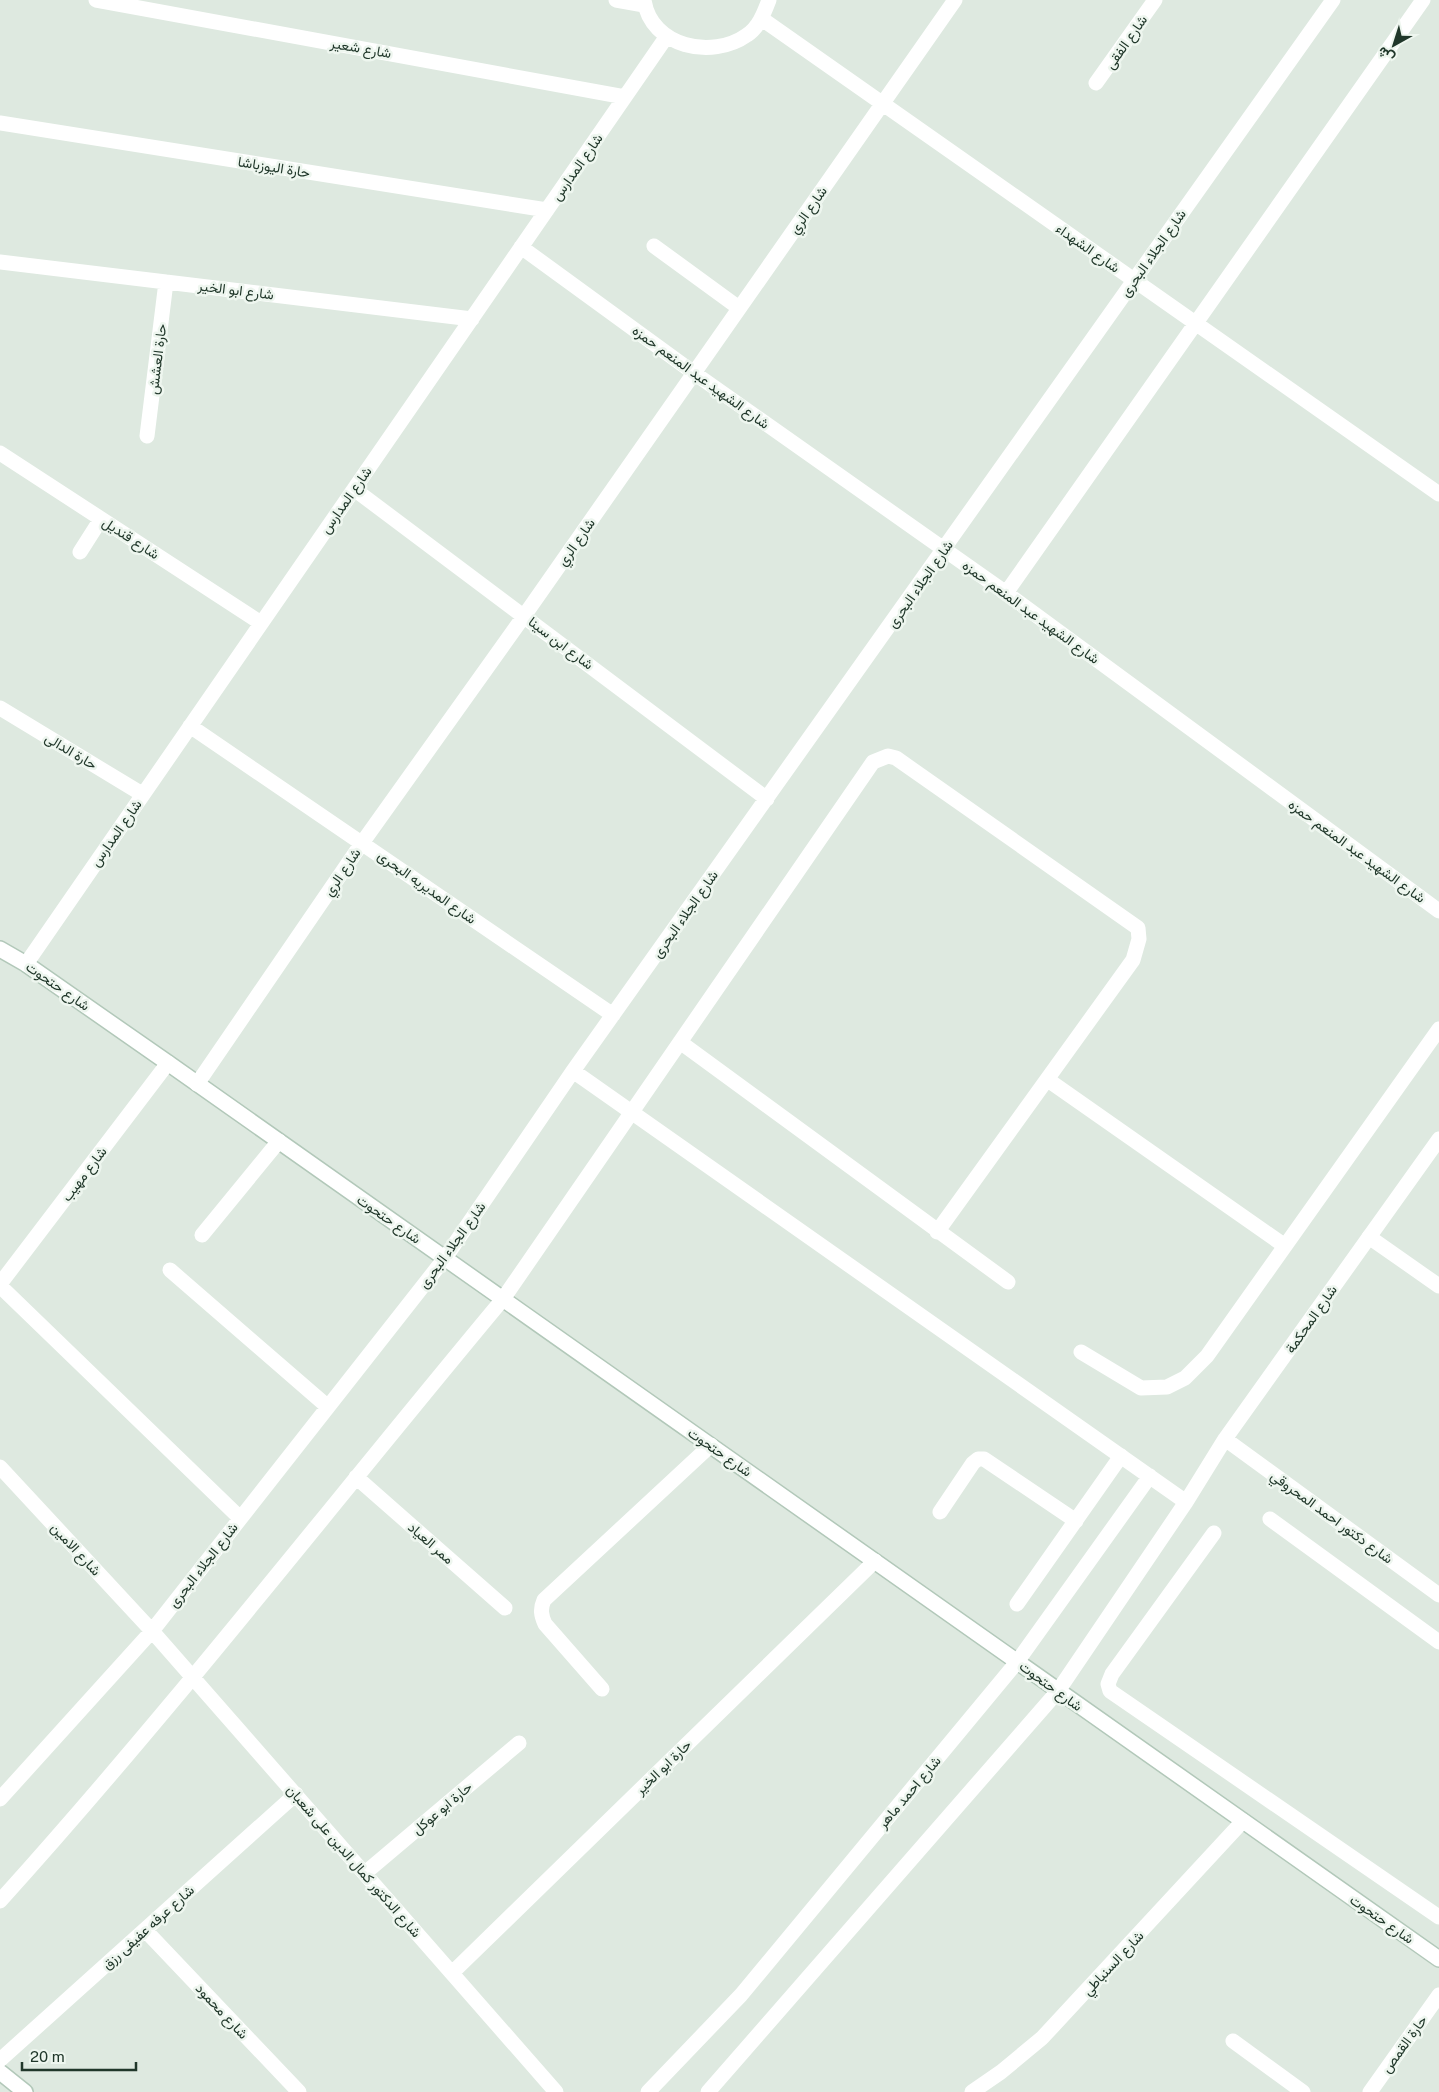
<svg xmlns="http://www.w3.org/2000/svg" width="1439" height="2092" font-family="'Public Sans',Vazirmatn,sans-serif">
<rect width="100%" height="100%" fill="#dee9e0"/>
<g fill="none" stroke-linecap="round" stroke-linejoin="round">
<g stroke="#b2c8b9" stroke-width="18">
<path id="secondary" d="M0 949 26 964 168 1063 1439 1959
M0 2072 25 2092"/>
</g>
<path stroke="#fff" stroke-width="15" d="M680 1042 1008 1282
M1048 1080 1285 1246
M1369 1237 1439 1286
M503 1299 873 762 888 756 896 758 1138 928 1139 939 1133 960 937 1232
M1081 1352 1141 1388 1167 1387 1185 1378 1207 1356 1439 1029
M940 1512 973 1463 978 1459H984L1076 1521
M1270 1519 1439 1642
M1214 1533 1112 1674 1108 1684 1110 1691 1439 1917
M1017 1604 1121 1456
M602 1689 545 1624C541 1615 540 1609 544 1600L711 1445"/>
<path stroke="#fff" stroke-width="15" d="M96 0 625 97
M616 0 644 5
M644 0C651 47 712 60 747 35 759 27 764 13 769 0
M762 19 1439 494
M1096 83 1155 0
M0 123 547 210
M654 246 739 308
M521 247 694 373 1006 593 1439 911
M0 262 472 319
M147 436 166 282
M0 453 261 623
M354 489 767 799
M80 552 101 519
M1006 593 1423 0
M0 708 142 794
M190 726 613 1015
M26 964 667 36
M573 1071 1186 1502
M197 1084 362 843 524 616 955 0
M202 1235 279 1141
M170 1270 328 1407
M0 1284 168 1063
M0 1286 240 1518
M1225 1439 1439 1595
M0 1467 152 1631 556 2092
M356 1477 505 1608
M0 1799 152 1631 445 1258 573 1071 1333 0
M365 1873 519 1743
M0 1901C175 1707 336 1499 503 1299
M145 1930 299 2092
M452 1973 875 1561
M1233 2041 1303 2092
M0 2060 296 1794
M648 2092 741 1995 1017 1662 1150 1476
M708 2092 1058 1691 1186 1502 1225 1439 1439 1139
M972 2092 1001 2072 1042 2038 1243 1821
M1370 2092 1439 1995"/>
<use href="#secondary" stroke="#fff" stroke-width="15"/>
</g>
<g text-anchor="middle" stroke-width="5" stroke-linejoin="round" paint-order="stroke">
<g font-size="14" fill="#20372a" stroke="#eef6ef">
<text transform="translate(1126 42) rotate(-55)" y="5">شارع الفقى</text>
<text transform="translate(361 48) rotate(10)" y="5">شارع شعير</text>
<text transform="translate(274 167) rotate(9)" y="5">حارة اليوزباشا</text>
<text transform="translate(577 167) rotate(-55)" y="5">شارع المدارس</text>
<text transform="translate(808 210) rotate(-55)" y="5">شارع الري</text>
<text transform="translate(1088 248) rotate(35)" y="5">شارع الشهداء</text>
<text transform="translate(1153 253) rotate(-55)" y="5">شارع الجلاء البحرى</text>
<text transform="translate(236 290) rotate(7)" y="5">شارع ابو الخير</text>
<text transform="translate(157 359) rotate(-83)" y="5">حارة العشش</text>
<text transform="translate(701 377) rotate(36)" y="5">شارع الشهيد عبد المنعم حمزه</text>
<text transform="translate(346 500) rotate(-55)" y="5">شارع المدارس</text>
<text transform="translate(131 538) rotate(33)" y="5">شارع قنديل</text>
<text transform="translate(576 542) rotate(-55)" y="5">شارع الري</text>
<text transform="translate(920 584) rotate(-55)" y="5">شارع الجلاء البحرى</text>
<text transform="translate(1031 612) rotate(36)" y="5">شارع الشهيد عبد المنعم حمزه</text>
<text transform="translate(561 643) rotate(37)" y="5">شارع ابن سينا</text>
<text transform="translate(71 751) rotate(31)" y="5">حارة الدالى</text>
<text transform="translate(116 833) rotate(-55)" y="5">شارع المدارس</text>
<text transform="translate(1357 851) rotate(36)" y="5">شارع الشهيد عبد المنعم حمزه</text>
<text transform="translate(342 872) rotate(-56)" y="5">شارع الري</text>
<text transform="translate(427 887) rotate(35)" y="5">شارع المديريه البحرى</text>
<text transform="translate(685 914) rotate(-55)" y="5">شارع الجلاء البحرى</text>
<text transform="translate(58 986) rotate(35)" y="5">شارع حتحوت</text>
<text transform="translate(84 1174) rotate(-53)" y="5">شارع مهيب</text>
<text transform="translate(389 1219) rotate(35)" y="5">شارع حتحوت</text>
<text transform="translate(452 1245) rotate(-54)" y="5">شارع الجلاء البحرى</text>
<text transform="translate(1311 1319) rotate(-55)" y="5">شارع المحكمة</text>
<text transform="translate(720 1452) rotate(35)" y="5">شارع حتحوت</text>
<text transform="translate(1332 1517) rotate(36)" y="5">شارع دكتور احمد المحروقي</text>
<text transform="translate(431 1543) rotate(41)" y="5">ممر العياد</text>
<text transform="translate(76 1549) rotate(47)" y="5">شارع الامين</text>
<text transform="translate(203 1565) rotate(-52)" y="5">شارع الجلاء البحرى</text>
<text transform="translate(1051 1686) rotate(36)" y="5">شارع حتحوت</text>
<text transform="translate(663 1767) rotate(-44)" y="5">حارة ابو الخير</text>
<text transform="translate(909 1792) rotate(-50)" y="5">شارع احمد ماهر</text>
<text transform="translate(442 1808) rotate(-40)" y="5">حارة ابو عوكل</text>
<text transform="translate(354 1861) rotate(49)" y="5">شارع الدكتور كمال الدين على شعبان</text>
<text transform="translate(1382 1919) rotate(35)" y="5">شارع حتحوت</text>
<text transform="translate(148 1927) rotate(-42)" y="5">شارع عرفه عفيفى رزق</text>
<text transform="translate(1113 1963) rotate(-47)" y="5">شارع السنباطي</text>
<text transform="translate(222 2011) rotate(47)" y="5">شارع محمود</text>
<text transform="translate(1404 2044) rotate(-54)" y="5">حارة القمص</text>
</g>
</g>
<g transform="translate(1394 45) rotate(219)" stroke="#eef6ef" stroke-width="4" paint-order="stroke">
<path d="M0-4L9 19L0 12L-9 19Z" fill="#20372a"/>
<text y="-8" font-size="14" font-weight="bold" text-anchor="middle" fill="#20372a">ش</text>
</g>
<path d="M22 2062v8h114v-8" fill="none" stroke="#20372a" stroke-width="2.5"/>
<text x="30" y="2062" font-size="15" fill="#20372a" stroke="#eef6ef" stroke-width="4" paint-order="stroke">20 m</text>
</svg>
